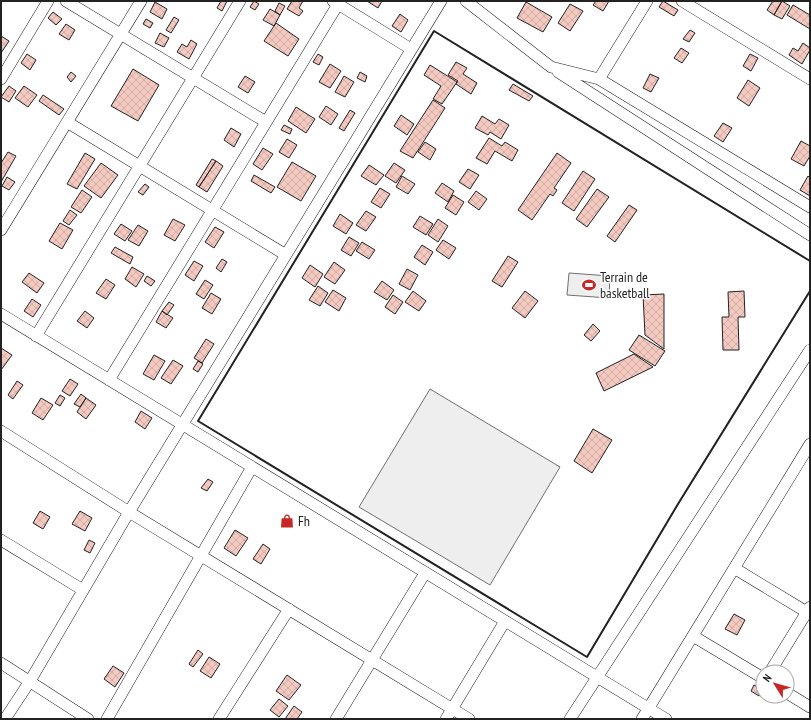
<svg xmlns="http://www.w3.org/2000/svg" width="811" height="720" font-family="'PT Sans Narrow',sans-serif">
<defs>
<pattern id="building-cross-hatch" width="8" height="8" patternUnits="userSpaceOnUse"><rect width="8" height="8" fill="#f3c9c0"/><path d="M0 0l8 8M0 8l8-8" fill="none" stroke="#d0aca5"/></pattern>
</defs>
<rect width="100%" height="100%" fill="#fff"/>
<path fill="#eee" stroke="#6f6f6f" d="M569 273 610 276 609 298 567 295Z
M430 389 560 467 490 585 359 507Z"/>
<path fill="url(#building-cross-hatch)" stroke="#222" d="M221 1H227L222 11 217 8Z
M254 1 259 4 255 10 250 7Z
M292 1H303L299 8 303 11 299 16 287 9Z
M367 1H382L378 8Z
M596 1H609L603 11 593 5Z
M663 1 678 10 674 16 659 7Z
M773 1H782L774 15 767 10Z
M782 1 790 6 782 19 774 15Z
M155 2 167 9 162 19 150 12Z
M526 2 552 17 543 32 517 18Z
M279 3 285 6 280 15 275 11Z
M570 4 583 11 570 31 558 23Z
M793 5 810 15V29L787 15Z
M270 9 280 15 274 26 263 20Z
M53 12 62 19 56 25 48 18Z
M400 14 408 20 401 32 392 26Z
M174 17 179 20 171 33 166 30Z
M146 19 153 23 150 28 143 24Z
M276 23 299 39 288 56 264 41Z
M66 24 75 30 69 40 59 34Z
M690 30 695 33 689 42 683 39Z
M160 33 169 38 164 47 155 43Z
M1 36 9 41 1 53Z
M191 40 197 44 189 59 177 52 182 44 187 47Z
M803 43 810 48V50L802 64 789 55 793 48 798 51Z
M681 48 689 53 682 63 674 58Z
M27 54 36 60 30 70 21 63Z
M318 54 323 57 319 65 313 62Z
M750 54 758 58 751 71 743 66Z
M456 62 467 68 463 74 477 83 471 94 456 84 458 81 448 75Z
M330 64 341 71 330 88 319 82Z
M430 65 457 82 442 104 433 99 441 86 424 75Z
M133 69 159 85 138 121 111 106Z
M71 72 76 76 71 82 67 77Z
M360 72 367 76 365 82 357 78Z
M650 74 659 78 651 92 643 88Z
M245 76 255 82 248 93 238 87Z
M344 76 354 82 345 97 335 92Z
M748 80 760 88 749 106 737 98Z
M513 84 533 96 529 101 509 90Z
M9 86 16 91 9 102 1 97Z
M24 86 37 95 28 107 15 98Z
M43 95 64 109 59 115 39 101Z
M433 100 445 108 413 158 400 151Z
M326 106 338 114 331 125 319 117Z
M296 107 315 119 306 133 288 121Z
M350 110 355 113 344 131 339 128Z
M401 115 414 124 407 135 394 126Z
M482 116 495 124 499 119 509 125 501 139 490 132 488 135 475 128Z
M723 123 732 128 723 142 714 136Z
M284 125 292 129 290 134 281 130Z
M231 128 241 134 234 147 224 140Z
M489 138 502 146 505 142 518 150 512 161 495 151 487 164 476 158Z
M287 139 297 145 289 158 279 152Z
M801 141 810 146V156L804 166 791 159Z
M425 142 436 149 430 160 418 152Z
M263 148 273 154 262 170 253 164Z
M8 152 16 156 1 182V163Z
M85 153 95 159 77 189 67 184Z
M557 153 571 163 554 188 557 190 553 196 550 194 532 220 518 210Z
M212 159 216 161 199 187 196 185Z
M216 161 223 166 207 192 199 187Z
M292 162 316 176 301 201 277 187Z
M101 163 118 175 101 198 84 186Z
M394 163 405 170 396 183 385 176Z
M369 165 384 175 376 185 361 176Z
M468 169 479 175 470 189 459 182Z
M583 171 595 179 574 211 562 203Z
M254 175 275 187 271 193 251 181Z
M402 176 415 184 408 194 396 187Z
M808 176 810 178V196L800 190Z
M7 177 15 182 9 190 2 186Z
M442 183 454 191 448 202 435 193Z
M145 184 149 187 143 195 138 192Z
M380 188 390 194 381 208 371 202Z
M597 189 609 197 587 227 576 219Z
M82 190 92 197 81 213 71 207Z
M476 191 487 199 479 210 468 202Z
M453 195 464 202 456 215 445 208Z
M629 205 637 210 615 242 607 236Z
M70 210 77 215 69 225 63 221Z
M366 211 376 217 366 231 356 225Z
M340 214 353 223 346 234 333 226Z
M420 216 433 224 426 235 413 227Z
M173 219 185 225 175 241 164 235Z
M438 219 448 226 438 242 428 235Z
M60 223 73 230 62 249 49 241Z
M121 224 132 231 125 241 114 234Z
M138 225 148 231 139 246 128 240Z
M215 227 224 232 214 248 205 242Z
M349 237 359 243 351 256 341 250Z
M443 240 456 248 449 259 436 250Z
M362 242 375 250 369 259 356 251Z
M422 245 433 252 425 265 414 257Z
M115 247 133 257 130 264 111 253Z
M508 256 518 262 502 287 492 281Z
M222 259 227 262 221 272 216 268Z
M194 261 203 266 194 281 185 275Z
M334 262 345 270 335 284 324 277Z
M310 265 323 274 315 287 302 278Z
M132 267 144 274 136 287 125 279Z
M407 269 418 275 410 290 399 284Z
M29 273 44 283 37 293 22 282Z
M147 276 155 281 151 286 144 281Z
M106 279 115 285 106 299 96 293Z
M205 280 213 285 204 299 196 294Z
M382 281 394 290 387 300 374 292Z
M318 286 328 293 320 306 309 300Z
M333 290 346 298 339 311 325 302Z
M413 291 426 301 419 311 405 302Z
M525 291 538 301 525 318 512 308Z
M744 291 745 317H738L739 350H723L722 317H729L728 292Z
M211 293 221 299 212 314 202 308Z
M664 294V349L645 335 643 295Z
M393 295 403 302 395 314 385 307Z
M32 299 41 305 33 317 24 311Z
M169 302 174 305 167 315 162 311Z
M85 311 94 318 87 328 77 321Z
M162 311 173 318 166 328 156 322Z
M593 324 600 331 591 341 584 335Z
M639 335 665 351 655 366 629 350Z
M206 339 214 344 202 363 194 358Z
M1 348 12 355 1 370Z
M634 354 653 367 604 391 596 373Z
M154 355 165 361 154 380 143 374Z
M173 360 183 366 171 384 161 378Z
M198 361 203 364 198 372 193 369Z
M70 379 78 384 70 396 62 391Z
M17 381 23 385 13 399 8 395Z
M81 394 86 398 80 407 74 404Z
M60 395 65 398 60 406 55 403Z
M41 398 53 405 43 420 32 413Z
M86 398 96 405 86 419 77 412Z
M141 411 152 418 145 429 135 422Z
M593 429 612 440 592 473 574 461Z
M208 479 213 482 207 491 201 488Z
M40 511 50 517 43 529 33 523Z
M80 511 92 518 85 531 72 524Z
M235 530 248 538 236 556 224 548Z
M89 540 95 543 90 553 84 550Z
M263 544 270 549 261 564 253 559Z
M734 614 745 620 737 635 725 629Z
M198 650 203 654 193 667 189 664Z
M209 657 220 664 211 678 200 671Z
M113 666 124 673 115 687 104 679Z
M287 675 301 685 289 700 276 691Z
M754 685 763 690 759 696 751 691Z
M279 699 288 706 279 717 270 710Z
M294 706 302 712 297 719H285Z"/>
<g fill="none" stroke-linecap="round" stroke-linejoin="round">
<g stroke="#222" stroke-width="12">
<path id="minor" d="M66 1 266 122
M333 1 411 49
M466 1 551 67 599 79 810 207
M682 1 810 79
M558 72 810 235
M1 79 48 1
M599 79 647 1
M67 122 286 255
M1 230 141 1
M1 314 666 719
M36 336 240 1
M109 380 340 1
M1 431 129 512 469 719
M1 540 83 590
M734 568 810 614
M693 636 763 678
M1 663 88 719
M770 672 810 607
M787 693 810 707
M5 719 30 681 129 512 441 1
M107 719 252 467
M219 719 289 609
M336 719 425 573
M446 719 505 621
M570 719 810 350
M642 719 810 444"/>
</g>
<use href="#minor" stroke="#fff" stroke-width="11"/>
<path stroke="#222" stroke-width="2" d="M810 261 434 31 198 421 587 657 678 504 810 291"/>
</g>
<defs>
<g id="stadium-bare" transform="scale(1.08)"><path d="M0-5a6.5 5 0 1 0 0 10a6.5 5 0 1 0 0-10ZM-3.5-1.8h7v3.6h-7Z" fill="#c62828" stroke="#fff" stroke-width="2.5" paint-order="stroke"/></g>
<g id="shop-bare" transform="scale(1.08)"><path d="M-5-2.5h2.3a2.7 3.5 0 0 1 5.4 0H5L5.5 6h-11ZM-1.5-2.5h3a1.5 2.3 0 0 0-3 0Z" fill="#c62828" stroke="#fff" stroke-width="2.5" paint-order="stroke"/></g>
</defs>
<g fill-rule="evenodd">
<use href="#stadium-bare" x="589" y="285"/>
<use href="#shop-bare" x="287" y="521"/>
</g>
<g text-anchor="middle" stroke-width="3" stroke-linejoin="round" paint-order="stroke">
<g font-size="14" fill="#222" stroke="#fff" text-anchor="start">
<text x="600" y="282">Terrain de<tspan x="600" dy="16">basketball</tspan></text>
<text x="298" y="526">Fh</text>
</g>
</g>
<rect width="811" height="720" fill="none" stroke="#222222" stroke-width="4"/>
<g transform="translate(775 684) rotate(307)"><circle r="19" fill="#ffffff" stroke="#a7a7a7"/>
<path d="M0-3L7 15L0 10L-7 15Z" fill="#c62828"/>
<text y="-6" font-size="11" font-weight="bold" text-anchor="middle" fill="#222222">N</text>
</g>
</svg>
